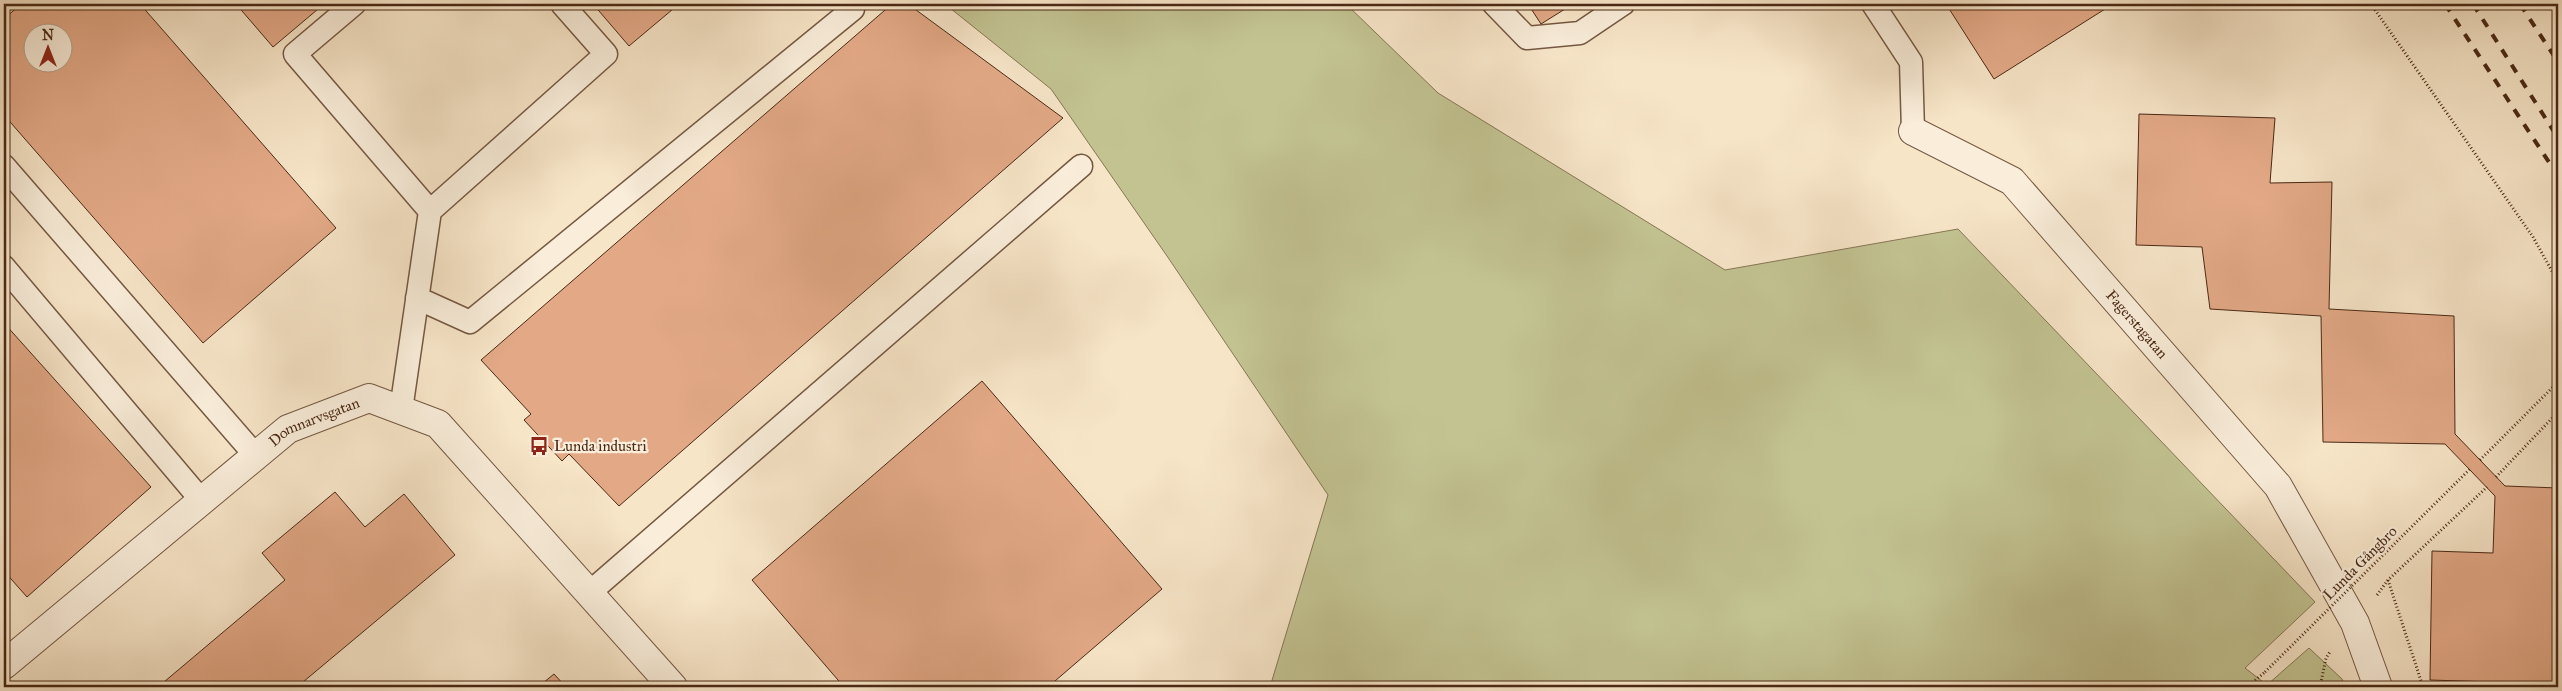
<svg xmlns="http://www.w3.org/2000/svg" width="2562" height="691" font-family="'IM FELL Great Primer',serif">
<rect width="100%" height="100%" fill="#f7e5c8"/>
<filter id="stains"><feTurbulence type="fractalNoise" baseFrequency=".004" numOctaves="4"/><feColorMatrix values="0 0 0 0 .2 0 0 0 0 .09 0 0 0 0 .02 0 0 0 .5 -.17"/></filter>
<radialGradient id="worn" r=".72"><stop offset=".6" stop-color="#630" stop-opacity="0"/><stop offset="1" stop-color="#630" stop-opacity=".3"/></radialGradient>
<path fill="#c3c392" stroke="#867654" d="M945 4H1346L1438 93 1725 270 1958 229 2315 602 2245 668 2267 685 2309 648 2342 679 2345 687H1270L1328 495 1167 256 1051 89Z"/>
<path fill="#e3a987" stroke="#4a2915" fill-rule="evenodd" d="M21 4H140L336 228 203 343 4 115V19ZM32 32H62V62H32Z
M236 4H324L273 47Z
M593 4H679L629 46Z
M892 4H908L1063 118 619 506 569 454 562 461 524 420 531 414 481 360Z
M1528 4H1573L1541 24Z
M1946 4H2113L1994 79Z
M2139 114 2275 118 2270 183 2332 182 2329 309 2454 316 2455 434 2505 486 2558 488 2556 684 2430 680 2432 551 2493 553 2495 496 2445 444 2323 442 2321 316 2210 309 2202 247 2136 245Z
M4 323 151 487 27 597 4 571Z
M982 381 1162 589 1048 687H844L752 580Z
M335 492 365 527 404 494 455 555 297 687H158L285 580 262 553Z
M554 674 566 687H538Z"/>
<g fill="none" stroke-linecap="round" stroke-linejoin="round">
<g stroke="#755842" stroke-width="25">
<path id="service" d="M354 4 295 54 430 211
M1494 4 1527 38 1580 33 1623 4
M1873 4 1911 62 1913 131
M4 166 256 456
M4 267 202 501
M417 298 470 322 853 9
M401 410 430 211 606 54 562 4
M589 593 1081 166"/>
</g>
<g stroke="#755842" stroke-width="30">
<g id="minor">
<path id="s1" d="M1913 131 2012 181 2278 486 2355 623 2378 687"/>
<path id="s2" d="M4 665 288 429 369 398 438 424 673 687"/>
</g>
</g>
<path stroke="#4a2915" stroke-width="3" stroke-dasharray="1 2.5" stroke-linecap="butt" d="M2371 4 2533 237 2558 282
M2480 460 2558 382
M2496 477 2558 412
M2388 580 2423 687
M2377 595 2388 580 2487 487
M2247 687 2265 672
M2320 687 2326 658 2330 652"/>
<use href="#service" stroke="#faeedb" stroke-width="22"/>
<use href="#minor" stroke="#faeedb" stroke-width="28"/>
<path stroke="#4a2915" stroke-width="4" stroke-dasharray="9 9" stroke-linecap="butt" d="M2445 4 2558 176
M2473 4 2558 138
M2520 4 2558 62
M2551 4 2558 16"/>
<path stroke="#4a2915" stroke-width="3" stroke-dasharray="1 2.5" stroke-linecap="butt" d="M2265 672 2470 469"/>
</g>
<defs>
<g id="bus-bare" transform="scale(1.5)"><path d="M-5-6H5V4H4V6H2V4H-2V6H-4V4H-5ZM-3.5-4V0h7V-4ZM-3.5 1.2v1.5H-2V1.2ZM2 1.2v1.5H3.5V1.2Z" fill="#8f2418" stroke="#faeedb" stroke-width="2.5" paint-order="stroke"/></g>
</defs>
<g fill-rule="evenodd">
<use href="#bus-bare" x="539" y="446"/>
</g>
<g text-anchor="middle" stroke-width="4.5" stroke-linejoin="round" paint-order="stroke">
<g font-size="15" fill="#4a2915" stroke="#faeedb">
<text dy="5" stroke="none"><textPath href="#s1" startOffset="301">Fagerstagatan</textPath></text>
<text dy="5" stroke="none"><textPath href="#s2" startOffset="396">Domnarvsgatan</textPath></text>
<text transform="translate(2360 563) rotate(-45)" y="5">Lunda Gångbro</text>
</g>
<g font-size="15" fill="#4a2915" stroke="#faeedb" text-anchor="start">
<text x="554" y="451">Lunda industri</text>
</g>
</g>
<rect width="2562" height="691" fill="none" stroke="#f7e5c8" stroke-width="20"/>
<rect x="5" y="5" width="2552" height="681" fill="none" stroke="#4a2915" stroke-width="2.5"/>
<rect x="10" y="10" width="2542" height="671" fill="none" stroke="#4a2915"/>
<g transform="translate(48 48)"><circle r="24" fill="#faeedb" stroke="#b49f8c"/>
<path d="M0-4L9 19L0 12L-9 19Z" fill="#8f2418"/>
<text y="-8" font-size="14" font-weight="bold" text-anchor="middle" fill="#4a2915">N</text>
</g>
<rect width="100%" height="100%" filter="url(#stains)"/>
<rect width="100%" height="100%" fill="url(#worn)"/>
</svg>
